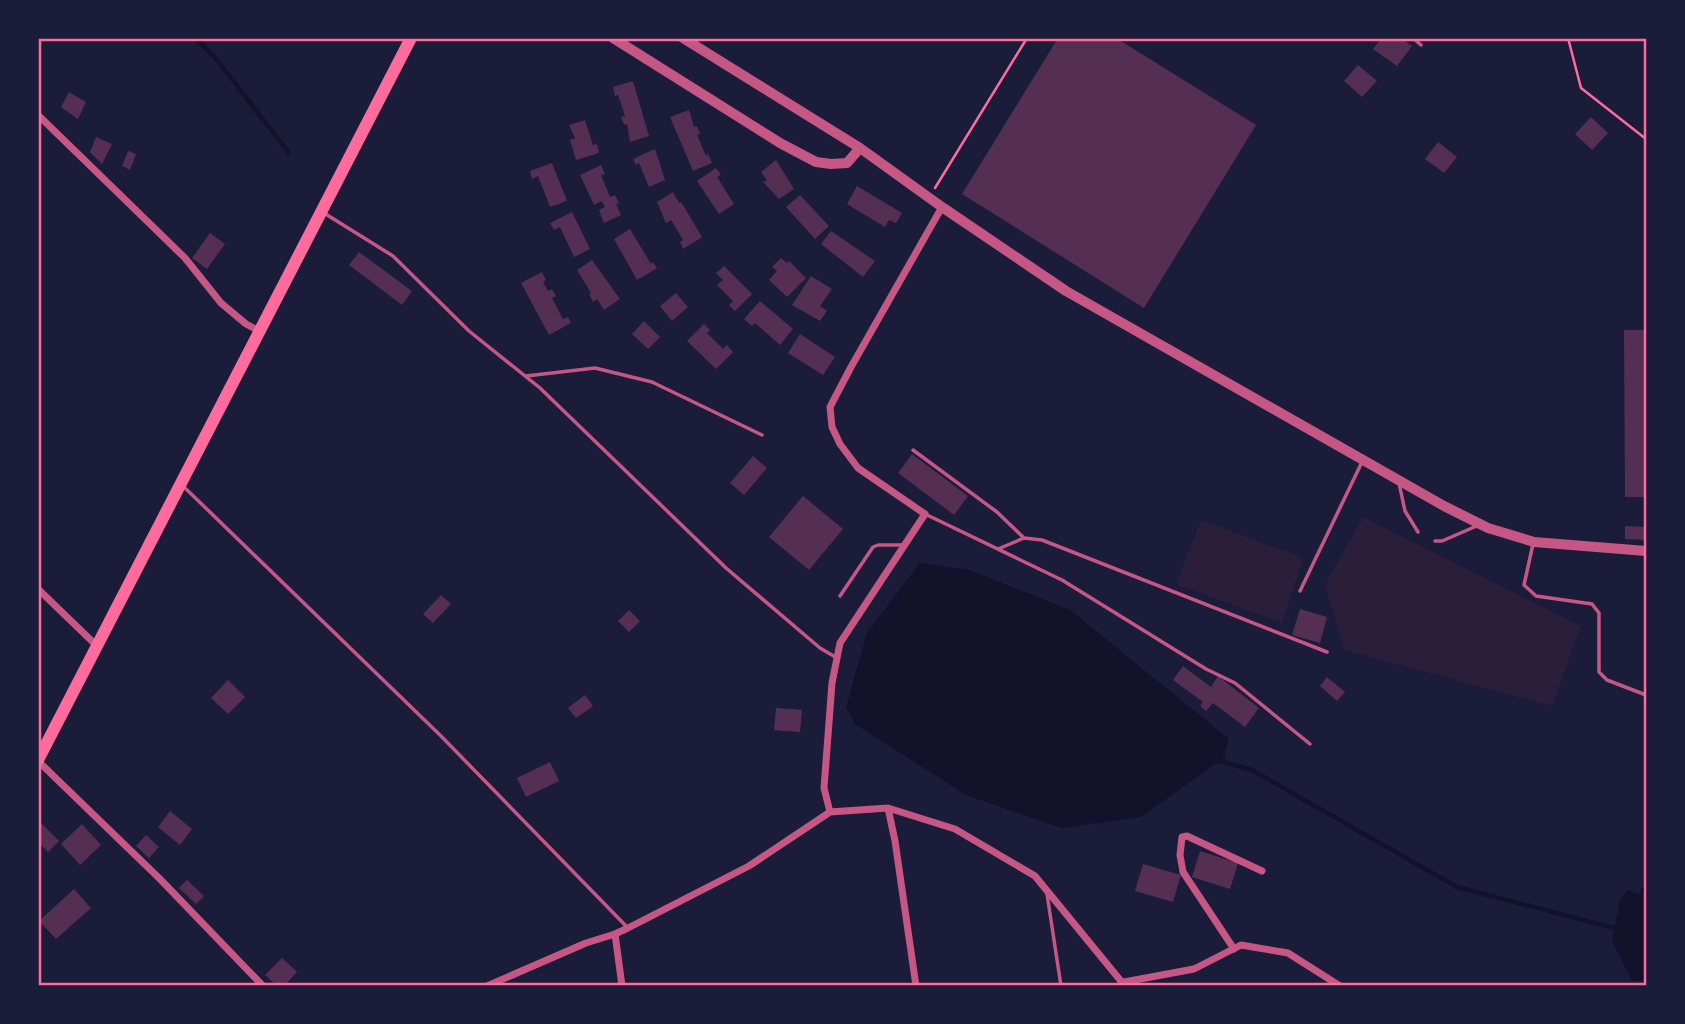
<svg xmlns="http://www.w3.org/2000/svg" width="1685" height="1024" font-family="'DejaVu Sans',sans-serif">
<rect width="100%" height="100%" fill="#1b1b3a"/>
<path fill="#2a1e3b" d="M1363 517 1581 626 1552 706 1344 650 1325 585Z
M1201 520 1304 558 1282 623 1176 584Z"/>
<path fill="#12122b" d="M920 563 969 570 1070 610 1228 738 1225 757 1141 817 1062 828 966 795 855 724 846 707 867 633Z
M1646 879V981H1632L1612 940 1620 899 1628 890 1639 895Z"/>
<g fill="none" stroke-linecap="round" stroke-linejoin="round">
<path stroke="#12122b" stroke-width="4.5" d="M195 38 215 57 288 152
M1217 760 1252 770 1457 887 1618 929"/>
</g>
<path fill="#542f53" d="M1058 38H1116L1256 125 1144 308 962 194Z
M1382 38H1401L1412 46 1397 66 1373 49Z
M1358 65 1377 81 1362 97 1344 81Z
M633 81 649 136 630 142 627 124 624 125 621 117 625 116 618 95 615 96 613 87Z
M69 92 86 102 78 119 61 107Z
M689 110 694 127 697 126 700 134 697 135 706 156 708 154 712 163 693 171 670 117Z
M1591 117 1608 133 1592 150 1575 134Z
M585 120 593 145 597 144 599 153 576 160 570 140 575 138 569 125Z
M96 137 112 144 102 164 90 152Z
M1438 142 1457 157 1444 173 1425 159Z
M655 149 665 180 649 187 639 163 636 165 633 159Z
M128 151 136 154 130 170 122 166Z
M776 160 794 189 779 199 763 182 767 180 761 172Z
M552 163 567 201 550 207 538 176 532 179 530 171Z
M601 165 605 174 601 175 610 197 615 195 619 203 616 204 621 215 604 223 599 210 605 207 602 201 594 205 580 175Z
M716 168 721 175 717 177 734 204 719 214 697 181Z
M857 186 902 213 896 223 889 220 885 227 847 204Z
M673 192 679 203 681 202 702 237 683 249 680 242 683 240 671 220 666 223 657 202Z
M800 195 829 226 815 239 786 207Z
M572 212 590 249 574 257 560 227 554 230 550 223Z
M630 229 651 264 653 262 657 268 637 280 614 239Z
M831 231 875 261 863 277 821 244Z
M210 233 225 244 207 269 192 258Z
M359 252 412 291 402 305 349 265Z
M781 258 787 263 789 261 806 278 787 297 769 280 777 271 772 267Z
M592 260 620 299 604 310 597 299 593 302 589 294 591 293 577 270Z
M724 266 752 294 735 311 729 305 733 301 717 285 723 280 716 273Z
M542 272 546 280 543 282 548 291 552 289 556 296 552 298 563 319 568 317 571 323 549 335 521 283Z
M811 276 832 289 820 306 827 311 820 321 792 305Z
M676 293 688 307 672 321 660 306Z
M760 301 793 329 780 345 755 323 752 326 744 319Z
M644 321 660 337 648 349 632 334Z
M704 324 710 330 707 333 723 349 727 345 733 352 716 369 687 341Z
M1624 330H1646V497H1625Z
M800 334 835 357 823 375 788 353Z
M912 454 968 496 954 515 898 473Z
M753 456 767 468 744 495 730 483Z
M803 496 843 529 809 570 769 537Z
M1625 526 1646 527V540L1625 539Z
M441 595 451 604 433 623 423 614Z
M1300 609 1327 617 1320 643 1292 635Z
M629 610 640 621 629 632 618 621Z
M1183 666 1211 687 1218 676 1259 708 1245 727 1213 703 1206 711 1200 706 1203 702 1173 680Z
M1327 677 1345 692 1337 701 1320 686Z
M228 680 245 697 228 714 211 698Z
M585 695 593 706 576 718 568 708Z
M776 708 802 710 800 732 774 730Z
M550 762 559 781 526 797 517 778Z
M170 811 192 829 180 845 158 827Z
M38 820 59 841 48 852 38 842Z
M82 824 101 845 80 865 61 844Z
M146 835 159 847 149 858 136 846Z
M1200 851 1238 863 1230 889 1192 877Z
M1143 864 1181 875 1173 902 1135 891Z
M187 880 204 896 196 904 179 888Z
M74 889 91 908 56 939 39 921Z
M282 958 297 972 284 986H277L265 975Z"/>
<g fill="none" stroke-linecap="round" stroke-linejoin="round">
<path stroke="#ff6b9d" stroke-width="2.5" d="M1568 38 1581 88 1646 139
M935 188 1027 38"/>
<path stroke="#c65784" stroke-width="3.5" d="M1413 38 1421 45
M324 213 393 256 469 331 540 388 726 568 820 648 837 658
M526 376 595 368 652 382 762 435
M913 450 997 512 1024 538
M1399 483 1405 511 1418 532
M183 486 441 736 627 927
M925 514 1062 580 1206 669 1235 683 1310 744
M1435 541H1442L1479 525
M1533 544 1524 585 1536 596 1592 604 1599 613V672L1607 680 1646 695
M998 549 1024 538 1042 540 1327 652
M1300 591 1362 462
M840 596 873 547 878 545H903
M1047 894 1061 986"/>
<path stroke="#c65784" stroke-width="7" d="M38 115 185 258 221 303 246 324 261 332
M38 589 97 646
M38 761 160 879 263 986
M888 808 895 841 916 986
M830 812 824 788 832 683 840 643 925 514 858 468 840 444 832 427 830 407 851 367 942 207
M615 934 622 986
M1234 949 1183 872 1180 855 1182 837 1187 836 1262 871
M1124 982 1194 969 1241 945 1288 953 1340 986
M487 986 586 943 615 934 628 928 749 866 830 812 888 808 955 829 1035 876 1125 986"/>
<path stroke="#c65784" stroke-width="10" d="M613 38 780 143 816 162 831 164 847 163 860 148
M683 38 860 148 942 207 1066 291 1444 506 1488 528 1534 542 1646 551"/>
<path stroke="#ff6b9d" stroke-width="12" d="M38 760 411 38"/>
</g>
<rect width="1685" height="1024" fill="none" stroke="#1b1b3a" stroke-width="80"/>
<rect x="40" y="40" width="1605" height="944" fill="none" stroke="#ff6b9d" stroke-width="2.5"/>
</svg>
